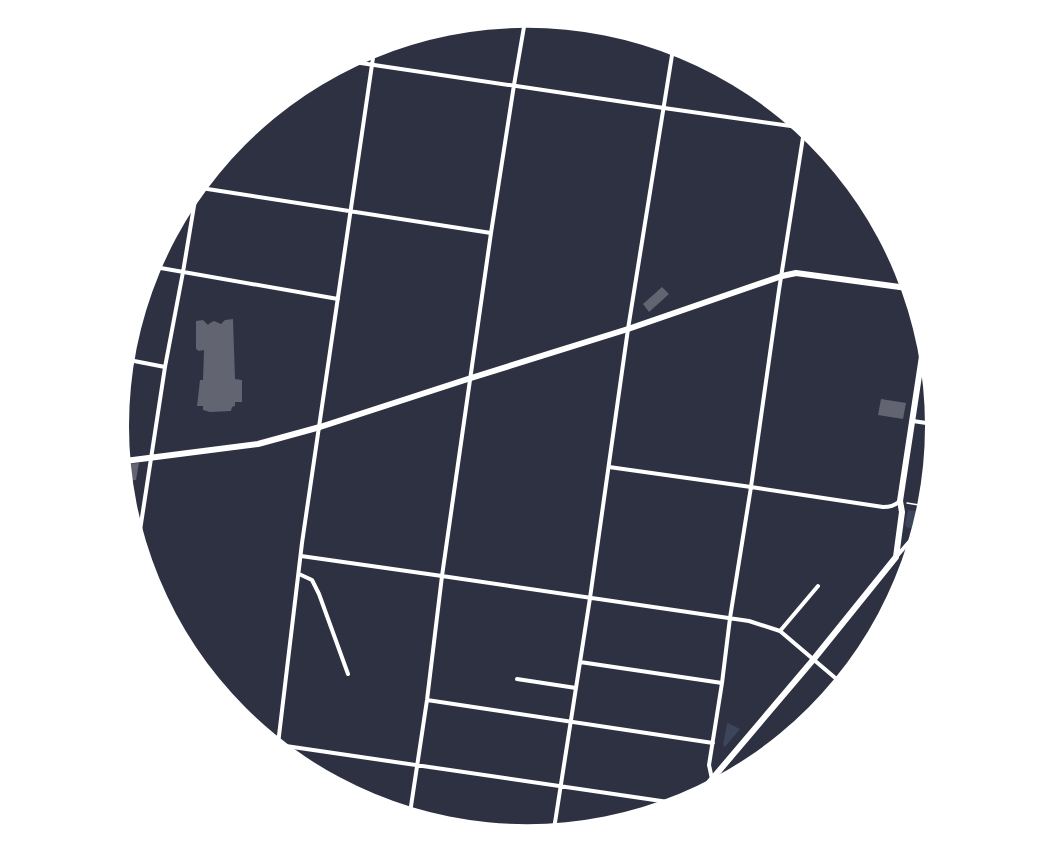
<svg xmlns="http://www.w3.org/2000/svg" width="1055" height="853" font-family="'DM Sans',sans-serif">
<rect width="100%" height="100%" fill="#2d3142"/>
<path fill="#3c4559" d="M908 510 923 512C921 521 917 531 906 527L905 524Z
M728 723 740 729 725 747 723 745 727 724Z"/>
<path fill="#626471" d="M662 287 669 294 649 312 643 304Z
M233 319 235 379 242 380V402H235V406L232 407 231 411 210 412 203 410V406H197L200 380H203L204 350 199 351 196 349V321L203 320 208 325 210 323 214 321 221 324 225 320Z
M881 399 906 403 903 419 878 415Z
M139 463 136 480 127 481 126 464Z"/>
<g fill="none" stroke-linecap="round" stroke-linejoin="round">
<path stroke="#fff" stroke-width="1.5" d="M907 503 925 506"/>
<path stroke="#fff" stroke-width="4" d="M354 62 664 108 798 127
M201 188 491 233
M155 267 338 299
M129 360 165 367
M913 421 933 424
M609 467 751 487 883 507C890 507 894 506 900 501
M139 537 165 367 183 272 196 194
M301 556 442 576 749 621 780 631 840 682
M896 557 917 533
M299 574 312 580 319 594 348 674
M780 631 818 586
M580 662 722 683
M517 679 576 688
M427 700 713 743
M278 744 302 543 374 51
M279 745 675 803
M716 783 712 779 709 765 722 683 730 618 751 487 779 290 804 131
M410 813 427 700 442 576 491 233 514 85 525 21
M554 829 590 598 628 329 673 49"/>
<path stroke="#fff" stroke-width="6" d="M125 461 258 444 320 427 471 378 628 329 782 276 796 273 907 288
M702 791 813 660 896 557 902 512 900 501 924 343"/>
</g>
<path d="M0 0H1055V853H0ZM129 426a398 398 0 1 1 796 0a398 398 0 1 1-796 0Z" fill="#fff" fill-rule="evenodd"/>
</svg>
